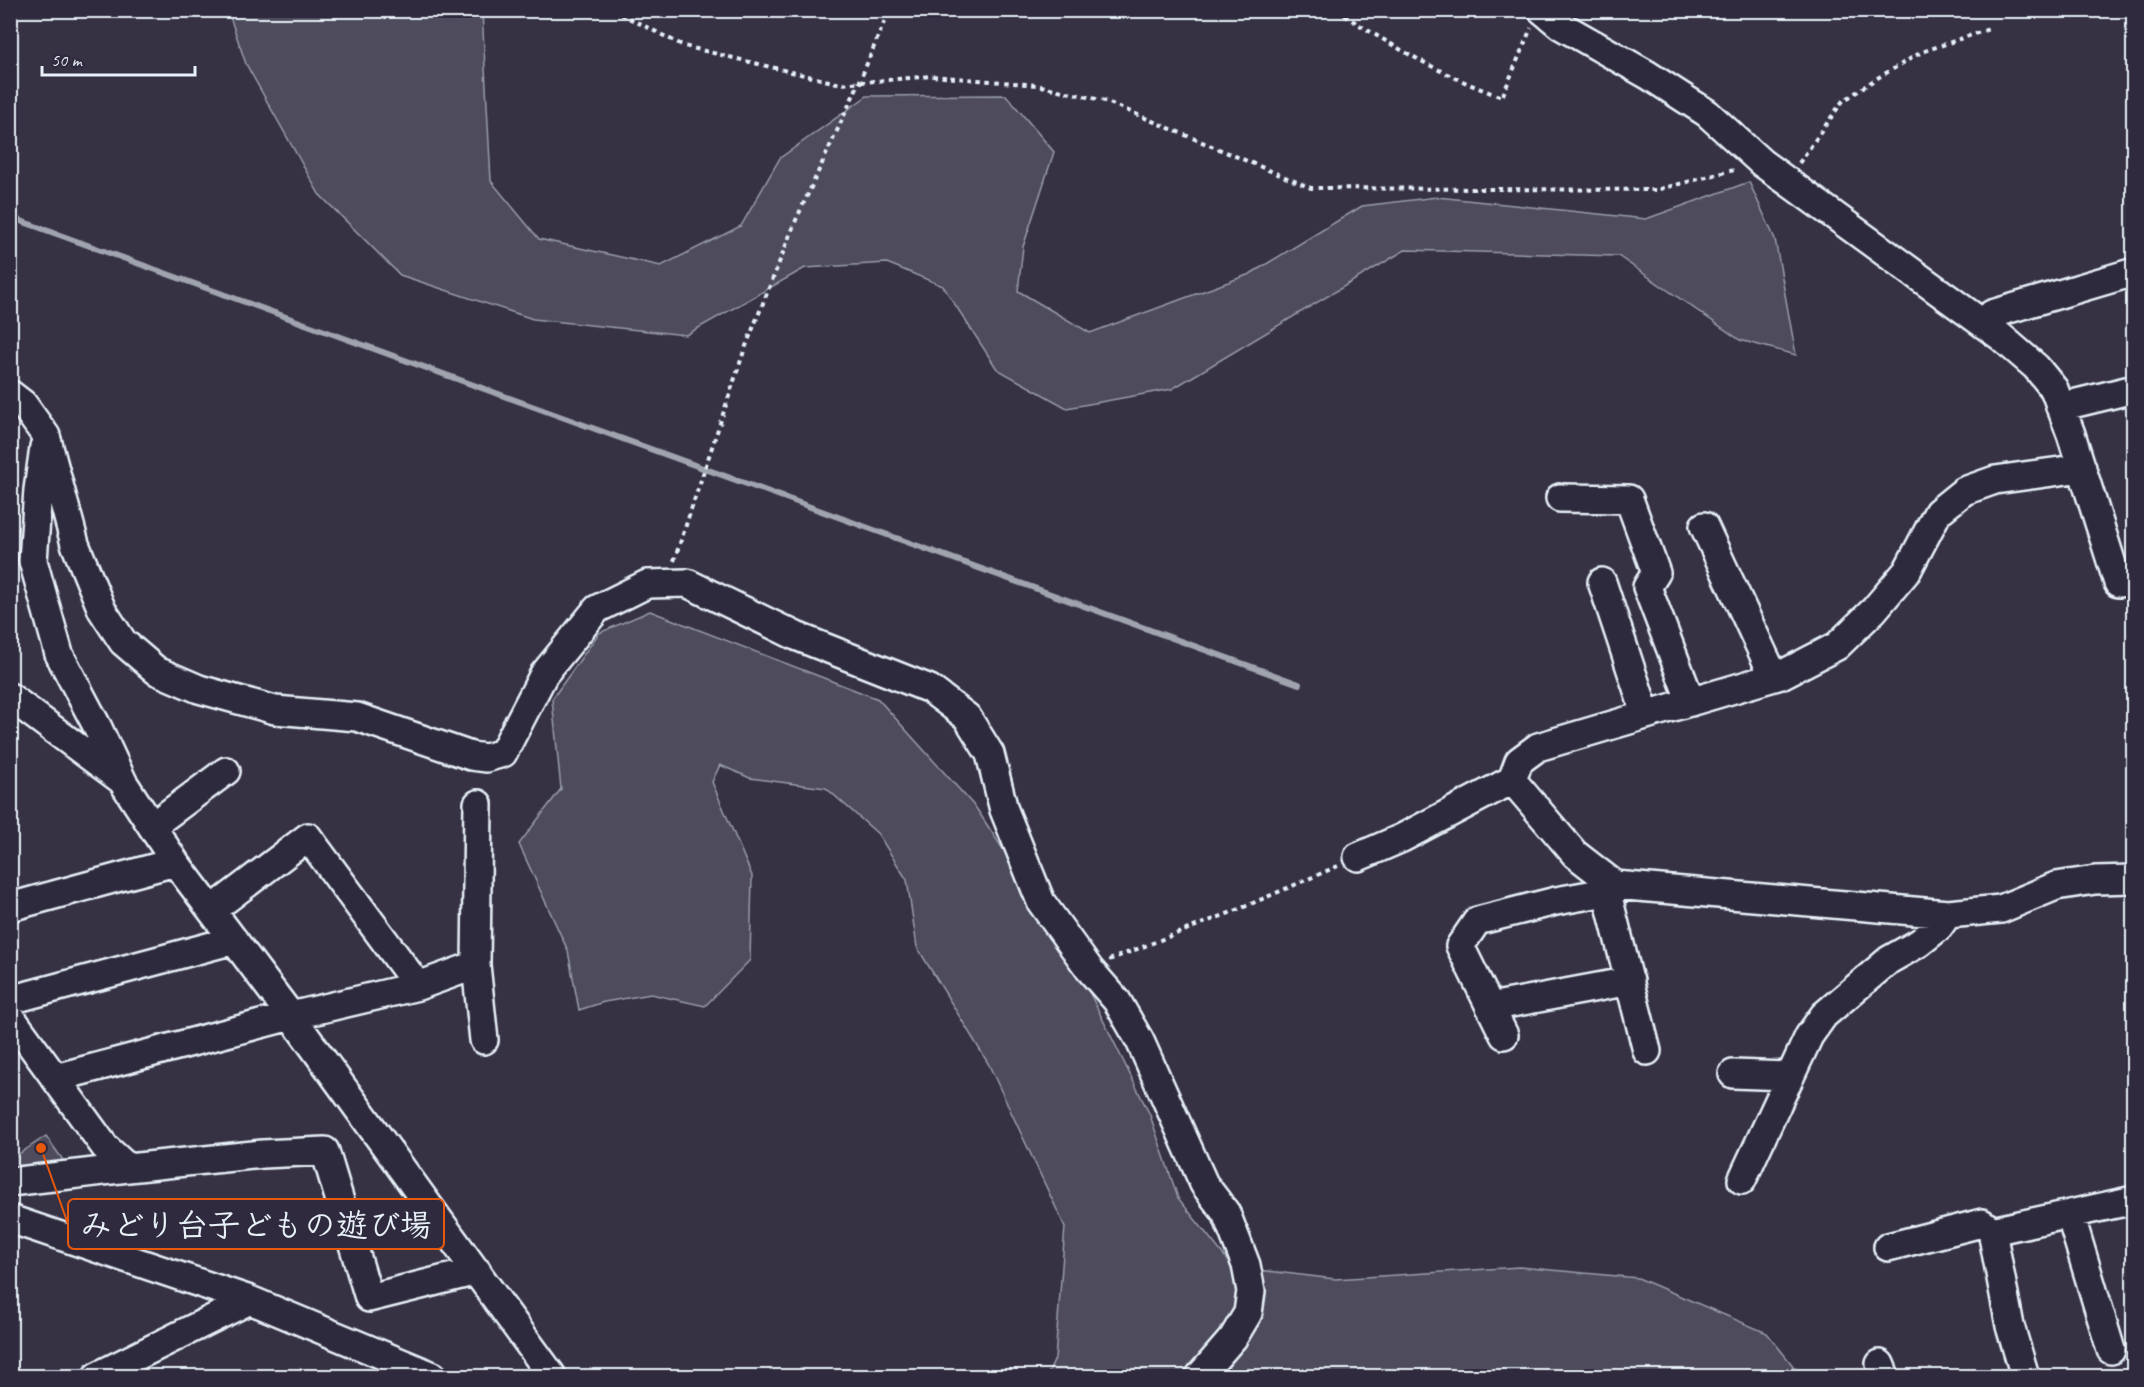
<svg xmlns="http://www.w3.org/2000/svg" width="2144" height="1387" font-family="Caveat,'Klee One',sans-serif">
<rect width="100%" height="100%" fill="#363244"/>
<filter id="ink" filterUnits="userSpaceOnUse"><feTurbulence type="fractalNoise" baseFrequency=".0167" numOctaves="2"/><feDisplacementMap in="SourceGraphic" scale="12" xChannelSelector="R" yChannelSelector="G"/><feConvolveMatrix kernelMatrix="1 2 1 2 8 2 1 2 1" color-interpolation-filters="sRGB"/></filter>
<g filter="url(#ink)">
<path fill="#4d4b5c" stroke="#9a9eaa" stroke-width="1.5" d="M228 11H482L491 181 539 239 661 266 741 226 780 158 867 96 1006 95 1054 152 1023 247 1018 291 1090 333 1250 274 1362 206 1437 197 1646 219 1749 182 1775 239 1796 355 1740 340 1618 256 1405 250 1172 389 1067 408 997 369 943 286 887 263 805 268 686 335 533 319 400 275 319 194 246 64Z
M650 611 878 699 976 808 1067 947 1150 1115 1178 1198 1233 1267 1335 1279 1519 1267 1638 1278 1767 1333 1801 1376H1704L1689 1369 1670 1376H1047L1055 1359 1065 1227 988 1063 917 947 907 880 878 834 826 788 750 778 720 765 712 782 752 876 750 960 705 1006 651 994 604 1002 579 1010 568 951 519 844 561 789 552 699 599 633Z
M46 1136 70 1170 22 1180 11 1164 10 1160Z"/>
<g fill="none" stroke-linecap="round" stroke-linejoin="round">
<path stroke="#a0a4af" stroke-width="6" d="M10 217 1299 684"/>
<g stroke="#e8f1f8" stroke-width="32">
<path id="minor" d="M1542 10 1560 25 1648 75 1707 113 1762 163 2000 336 2036 367 2054 389 2071 434 2118 583 2134 581
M1984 324 1992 314 2134 272
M10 394 23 404 46 436 75 544 102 610 123 642 157 671 199 689 275 710 357 717 471 756 486 758 503 753 544 674 597 609 647 584 687 583 796 636 930 689 967 717 990 754 1004 810 1041 902 1090 970 1117 1001 1140 1041 1204 1184 1226 1213 1246 1265 1251 1291 1248 1313 1233 1338 1200 1376
M2060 407 2134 389
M44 447 38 490 33 561 59 654 98 728 123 782 175 862 291 1016 552 1376
M1560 498 1629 499 1656 573 1647 587 1691 702
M1704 526 1774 677
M1602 582 1646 715
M10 697 120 779
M478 804 476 965 484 1040
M152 826 226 771
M1358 857 1402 838 1512 780
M1615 885 1575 854 1512 780 1519 761 1538 747 1781 675 1837 646 1874 610 1907 571 1938 512 1964 491 1995 480 2082 468
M1606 889 1647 1051
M10 907 175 862
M212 910 308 837 418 986
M10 1000 234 940
M1490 1007 1630 981
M10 1016 105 1147 128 1168 263 1154 325 1151 369 1298 477 1271
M1504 1035 1460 946 1477 921 1556 901 1595 894 1615 885 1948 914 2001 909 2056 886 2095 880 2134 879
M1733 1074 1790 1076
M55 1078 291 1016 418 986 476 965
M1742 1180 1809 1036 1824 1015 1889 960 1919 943 1938 928 1948 914
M10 1182 128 1168
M2070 1214 2111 1350
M10 1219 250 1300 433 1376
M1888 1247 1982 1223 1992 1231
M1880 1364 1885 1376
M97 1376 250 1300
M2025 1376 2010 1326 1992 1231 2134 1200"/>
</g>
<path stroke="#e8f1f8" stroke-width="4" stroke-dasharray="4.5 4.5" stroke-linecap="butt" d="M613 10 684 46 841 84 932 76 1037 85 1105 101 1311 188 1656 190 1734 170
M1337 10C1385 43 1448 78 1502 97L1531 28
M1799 163 1842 102 1874 80 1922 52 1989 29
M674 561 744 351 796 220 859 83 889 10
M1109 960 1237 910 1338 866"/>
<use href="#minor" stroke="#2f2a3d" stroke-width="27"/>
</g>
</g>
<path fill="none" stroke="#e8590c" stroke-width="2" d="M41 1148L68 1224"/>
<circle fill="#e8590c" stroke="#2f2a3d" stroke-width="2" cx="41" cy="1148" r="6"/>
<rect fill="#2f2a3d" stroke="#e8590c" stroke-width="2" x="68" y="1199" width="376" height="50" rx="6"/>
<g font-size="32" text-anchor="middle" font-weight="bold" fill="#e8f1f8">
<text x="256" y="1236">みどり台子どもの遊び場</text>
</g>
<rect width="2144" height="1387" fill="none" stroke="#2f2a3d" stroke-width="36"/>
<rect x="18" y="18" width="2108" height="1351" fill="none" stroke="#e8f1f8" stroke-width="2" filter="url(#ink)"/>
<path d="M42 66v9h153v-9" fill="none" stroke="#e8f1f8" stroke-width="3"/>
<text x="51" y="66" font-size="18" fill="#e8f1f8" stroke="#2f2a3d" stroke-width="4.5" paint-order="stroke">50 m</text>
</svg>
